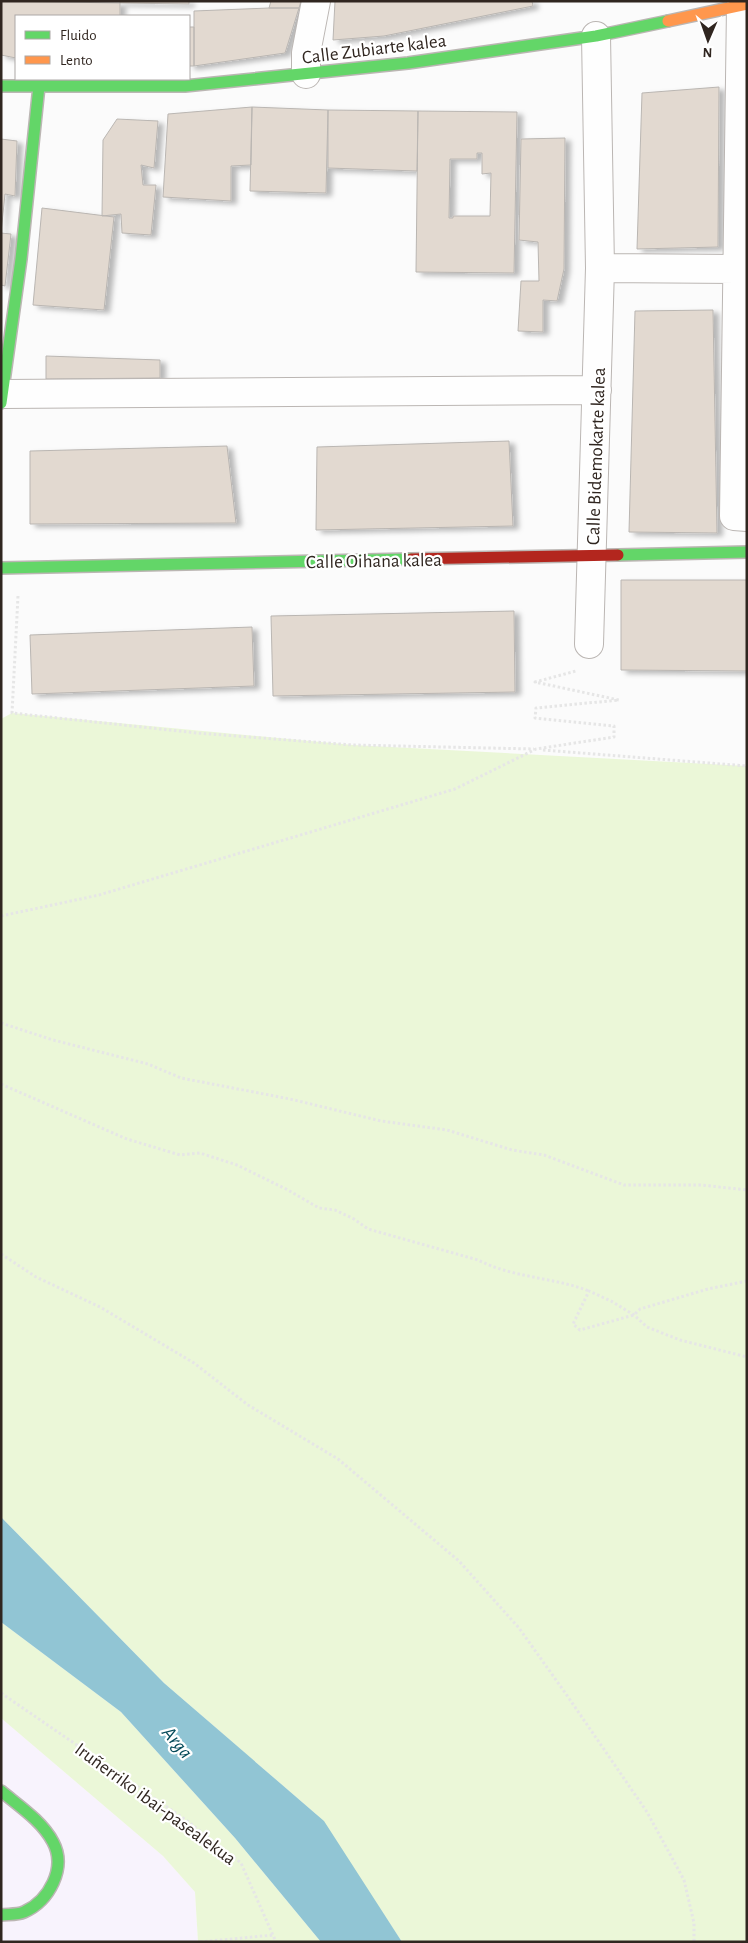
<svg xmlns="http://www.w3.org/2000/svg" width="748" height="1943" font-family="'Alegreya Sans',sans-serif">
<defs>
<filter id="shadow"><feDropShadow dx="5.5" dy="3" stdDeviation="2.5" flood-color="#0004"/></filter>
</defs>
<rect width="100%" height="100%" fill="#fbfbfb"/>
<path fill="#f8f3fd" d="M1 1718 163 1856 195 1892 198 1942H1Z"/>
<path fill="#ebf7d8" d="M12 713 353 745 747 766V1942H402L318 1816 164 1683 1 1517V719Z
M1 1622 121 1712 235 1838 321 1942H198L195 1892 163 1856 1 1718Z"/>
<path fill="#91c5d4" d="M1 1517 164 1683 324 1821 402 1942H321L235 1838 121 1712 1 1622Z"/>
<path fill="#e2d9d0" stroke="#bab6b2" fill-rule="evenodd" filter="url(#shadow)" d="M1 1 120 3V16H16V58L1 55Z
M120 1H189V4L120 3Z
M271 1H301L299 8H269Z
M335 1H532L533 6 384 36 333 40Z
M269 8H299L285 53 194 66V11Z
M189 27H194V66H189Z
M719 87 718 247 637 249 642 93Z
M252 107 328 110 326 193 250 191Z
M252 107 251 165 231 166V201L163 197 168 114Z
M328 110 418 111 417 171 328 168Z
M418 111 517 112 514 273 416 272ZM477 153H482V174L491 173 490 216H453V218H449L450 159H477Z
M117 119 158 121 154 168 141 165 143 185H156L151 235 122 233 121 214 102 216 103 140Z
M565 138 564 269 557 301 543 300V332L518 331 521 281H539L538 242 519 240 521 139Z
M1 139 17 141 15 196 5 194 1 233 11 234 5 286 1 285Z
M42 208 114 217 104 310 33 305Z
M713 310 717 533 629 532 635 311Z
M46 356 160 360V378L46 379Z
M509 441 513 526 316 530 317 447Z
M227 446 236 523 30 524V451Z
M621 580H747V671L621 670Z
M514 611 515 692 273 696 271 616Z
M252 627 254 686 32 694 30 635Z"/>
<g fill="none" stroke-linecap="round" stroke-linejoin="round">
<g stroke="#bbb6b3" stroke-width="30">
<path id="street" d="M741 6 734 516 747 517
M306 74V53L316 1
M600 268 736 269
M3 394 597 390
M589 644 600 268 596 36"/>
</g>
<g stroke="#bbb6b3" stroke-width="14">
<path id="fast" d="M1 86H185L408 63 596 36 668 21
M1 403 21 259 39 86
M618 555 747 552
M1 568 411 559
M1 1791C19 1806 42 1821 53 1842 67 1868 49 1901 24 1912 17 1915 8 1914 1 1915"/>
</g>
<g stroke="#bbb6b3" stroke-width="14">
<path id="slow" d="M668 21 747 4"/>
</g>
<g stroke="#bbb6b3" stroke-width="14">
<path id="jam" d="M411 559 618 555"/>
</g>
<path stroke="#e6e6e6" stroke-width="3" stroke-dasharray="2.5 2.5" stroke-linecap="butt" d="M18 596 12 713 197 733 353 745 534 749
M543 750 747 766
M1 916 99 895 455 789 536 749 614 737V726L535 718 536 708 619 700 535 682 576 671
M1 1023 53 1040 148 1064 181 1078 290 1099 381 1121 447 1130 512 1150 544 1155 624 1185H701L747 1190
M1 1084 127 1139 180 1155 200 1153 237 1165 288 1190 319 1208 335 1210 354 1219 368 1229 478 1260C513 1278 553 1277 589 1291
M1 1254 36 1277 100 1307 194 1363 248 1405 338 1459 459 1561 519 1628 566 1694 647 1812 684 1880 694 1923V1942
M747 1281 708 1289 640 1309 634 1315 580 1330 573 1324 589 1291 611 1301 634 1315 647 1327 680 1340 747 1357
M1 1693 186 1820 241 1863 276 1942
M200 1942 274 1935"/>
<use href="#street" stroke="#fefefe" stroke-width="28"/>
<use href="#fast" stroke="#63d668" stroke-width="11"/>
<use href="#slow" stroke="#ff974d" stroke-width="11"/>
<use href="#jam" stroke="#b3261e" stroke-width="11"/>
</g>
<g text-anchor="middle" stroke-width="4.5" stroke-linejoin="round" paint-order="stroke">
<g font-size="19" fill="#302620" stroke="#fff">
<text transform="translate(374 48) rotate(-7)" y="7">Calle Zubiarte kalea</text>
<text transform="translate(595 456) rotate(-88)" y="7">Calle Bidemokarte kalea</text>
<text transform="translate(374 560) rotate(-1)" y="7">Calle Oihana kalea</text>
<text transform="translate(156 1803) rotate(36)" y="7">Iruñerriko ibai-pasealekua</text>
</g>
<g font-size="20" font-style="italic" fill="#064b5a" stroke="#fff">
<text transform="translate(178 1742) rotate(50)" y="7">Arga</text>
</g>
</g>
<rect width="748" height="1943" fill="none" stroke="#302620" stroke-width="5"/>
<rect x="15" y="15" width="175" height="65" fill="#ffffff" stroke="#aca8a6"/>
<rect x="25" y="31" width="25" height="8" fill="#63d668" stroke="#aca8a6"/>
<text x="60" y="40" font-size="15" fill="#302620">Fluido</text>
<rect x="25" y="56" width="25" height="8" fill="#ff974d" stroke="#aca8a6"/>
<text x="60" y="65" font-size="15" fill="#302620">Lento</text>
<g transform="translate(708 40) rotate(182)" stroke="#ffffff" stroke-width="4" paint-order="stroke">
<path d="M0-4L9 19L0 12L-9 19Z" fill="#302620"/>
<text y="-8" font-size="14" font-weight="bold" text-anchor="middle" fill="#302620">N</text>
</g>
</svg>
